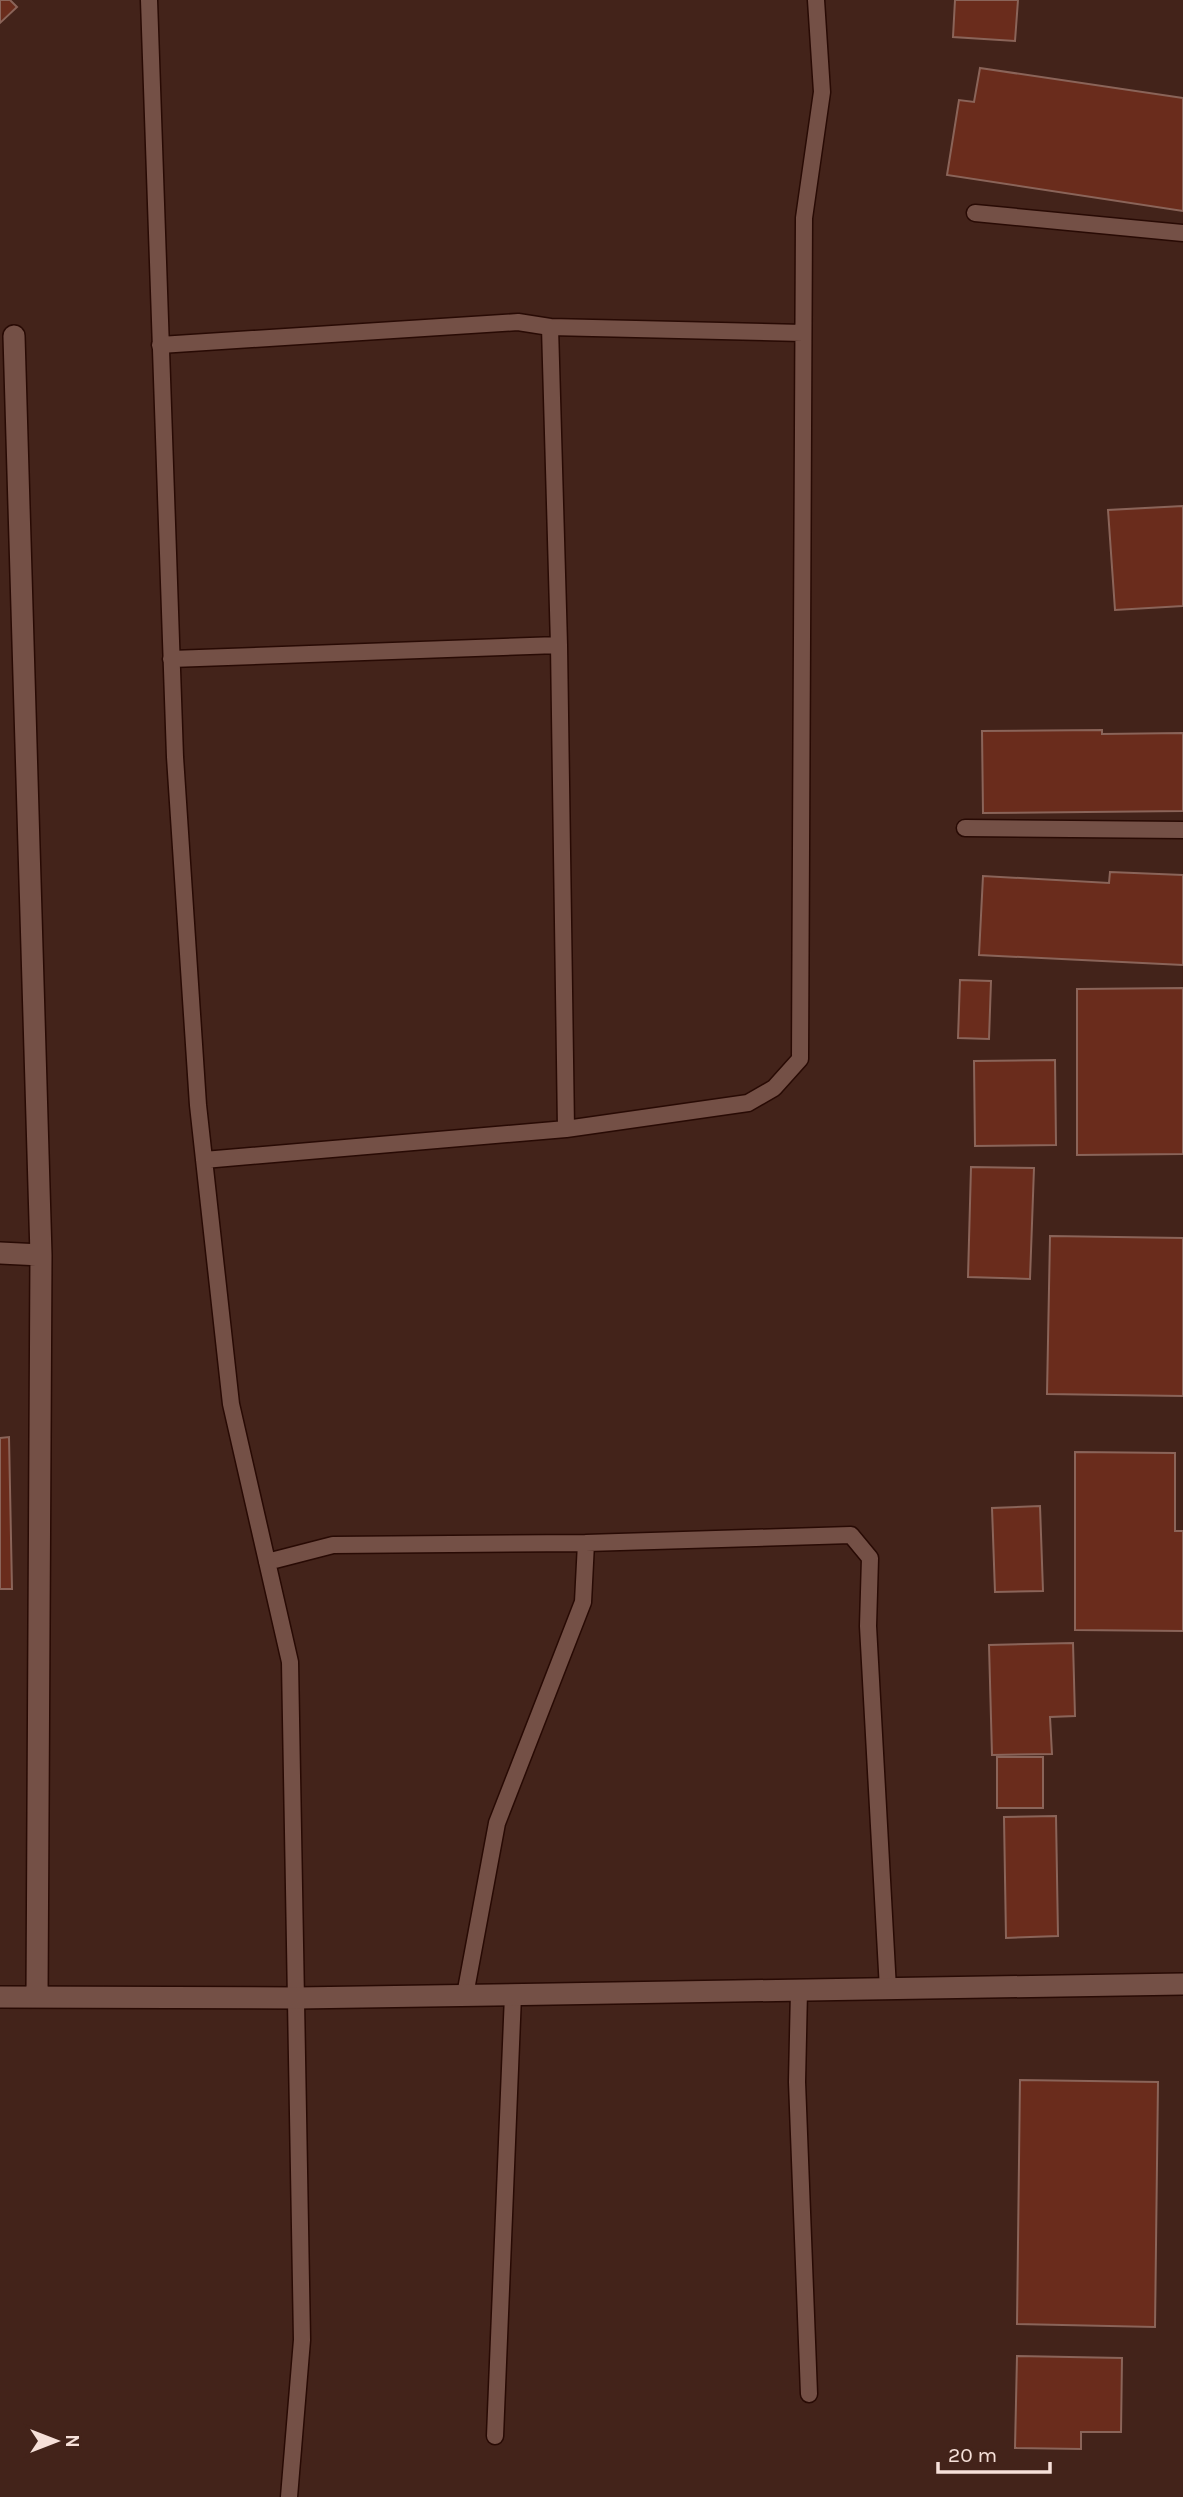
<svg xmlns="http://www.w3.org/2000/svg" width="1183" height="2497" font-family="Karla,sans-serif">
<rect width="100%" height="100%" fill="#43231a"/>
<path fill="#6a2c1c" stroke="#8a6459" stroke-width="2" d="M0 0H10L17 7 0 23Z
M955 0H1018L1015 41 953 37Z
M980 68 1183 98V211L947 175 959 100 974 102Z
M1183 506V606L1115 610 1108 510Z
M1102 730V734L1183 733V811L983 813 982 731Z
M1110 872 1183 875V965L979 955 983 876 1109 883Z
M960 980 991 981 989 1039 958 1038Z
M1183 988V1154L1077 1155V989Z
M1055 1060 1056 1145 975 1146 974 1061Z
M971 1167 1034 1168 1030 1279 968 1277Z
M1050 1236 1183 1238V1396L1047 1394Z
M9 1437 12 1589H0V1438Z
M1075 1452 1175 1453V1531H1183V1631L1075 1630Z
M1040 1506 1043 1591 995 1592 992 1508Z
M1073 1643 1075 1716 1050 1717 1052 1754 992 1755 989 1645Z
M997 1757H1043V1808H997Z
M1056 1816 1058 1936 1006 1938 1004 1817Z
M1020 2080 1158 2082 1155 2327 1017 2324Z
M1017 2356 1122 2358 1121 2432H1081V2449L1015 2448Z"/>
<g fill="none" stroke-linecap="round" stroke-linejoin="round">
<g stroke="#280a04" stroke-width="19">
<path id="service" d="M149 0 175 757 198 1105 231 1404 290 1662 302 2340 289 2497
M975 213 1183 233
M550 327 803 333
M160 345 518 322 550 327 559 645 566 1129
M171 659 559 645
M965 828 1183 830
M204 1160 566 1129 748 1103 774 1088 800 1059 804 218 822 92 816 0
M267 1562 333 1545 586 1543
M799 1990 797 2082 809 2394
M465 1995 497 1823 583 1602 586 1543 851 1535 870 1558 868 1626 888 1989
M495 2436 513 1995"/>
</g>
<g stroke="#280a04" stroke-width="24">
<path id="minor" d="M14 336 41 1255 37 1997
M0 1253 41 1255
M0 1997 297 1998 1183 1984"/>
</g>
<use href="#service" stroke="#745046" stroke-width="16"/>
<use href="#minor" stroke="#745046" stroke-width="21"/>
</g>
<g transform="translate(56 2441) rotate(90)" stroke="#43231a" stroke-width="5" paint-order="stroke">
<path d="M0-5L12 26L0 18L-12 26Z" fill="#f6e0d9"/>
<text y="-10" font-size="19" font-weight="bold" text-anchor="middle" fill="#f6e0d9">N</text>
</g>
<path d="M938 2462v10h112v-10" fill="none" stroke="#f6e0d9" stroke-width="3.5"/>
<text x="948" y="2462" font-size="21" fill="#f6e0d9" stroke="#43231a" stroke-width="5" paint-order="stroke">20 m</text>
</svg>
